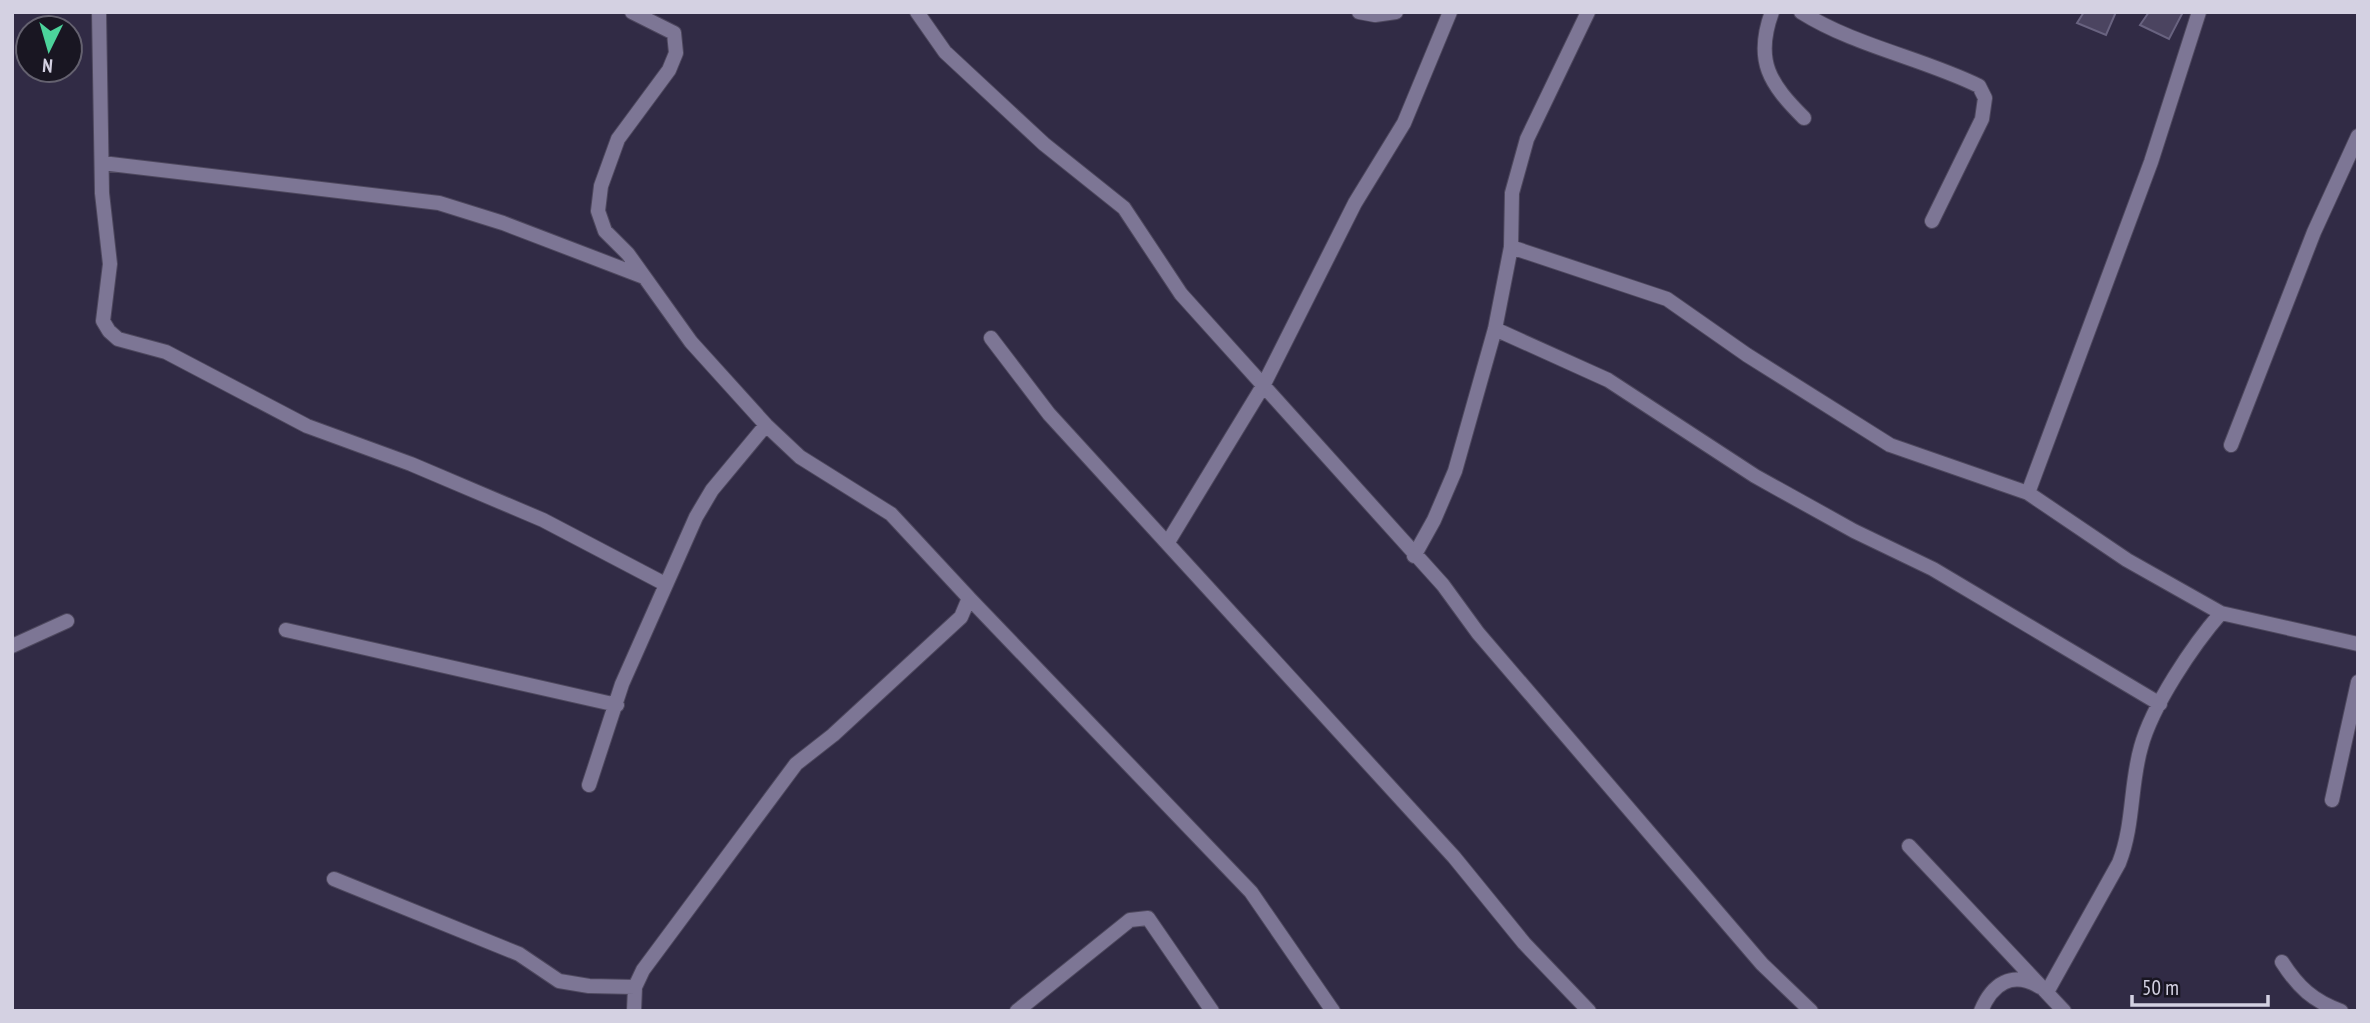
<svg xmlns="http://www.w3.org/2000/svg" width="2370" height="1023" font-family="'PT Sans Narrow',sans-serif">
<rect width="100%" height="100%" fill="#312b45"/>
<path fill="#4b4460" stroke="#696380" stroke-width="2" d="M2084 12H2116L2106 35 2077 23Z
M2149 12H2183L2169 39 2140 25Z"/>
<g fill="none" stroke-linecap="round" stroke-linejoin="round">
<g stroke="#4e485e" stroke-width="16">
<path id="minor" d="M99 12 102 193 110 264 103 321 109 331 118 339 166 352 307 426 411 464 543 520 665 584
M632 12 674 33 676 53 669 70 618 139 601 186 598 211 605 231 628 254 691 342 766 425 800 457 891 514 969 598 961 617 833 735 796 764 643 970 635 987 634 1011
M917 12 945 52 1044 144 1124 208 1181 294 1443 585 1478 633 1762 964 1811 1011
M1359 12 1375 15 1396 12
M1772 12C1754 61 1770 84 1804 118
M1801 12C1855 46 1922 58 1979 86L1985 98 1982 119 1932 221
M102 163 439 203 503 223 644 277
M1511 247 1667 299 1747 355 1890 445 2028 493 2127 560 2221 613 2358 644
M1495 329 1608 380 1755 476 1854 531 1933 569 2160 704
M991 338 1049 414 1454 857 1524 943 1589 1011
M2231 445 2314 232 2358 136
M2028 493 2151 162 2199 12
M1168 542 1263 386 1355 203 1404 123 1450 12
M1414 556 1434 520 1455 471 1495 329 1511 247 1512 193 1527 139 1588 12
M969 598 1251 892 1333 1011
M286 630 617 705
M12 646 67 621
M589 785 622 684 696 517 712 490 766 425
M2332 800 2358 682
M1909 846 2064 1011
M334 879 519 954 559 981 589 986 635 987
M2282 962C2298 987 2313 1001 2341 1011
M2047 992 2119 863C2134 825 2130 785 2141 747 2152 706 2193 645 2221 613
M1017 1011 1130 920 1148 918 1212 1011
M1981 1011C1992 984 2012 970 2040 987"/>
</g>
<use href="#minor" stroke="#7d7695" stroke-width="14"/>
</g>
<rect width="2370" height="1023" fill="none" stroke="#d4d1e2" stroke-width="28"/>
<g transform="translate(49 49) rotate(185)"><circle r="33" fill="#191622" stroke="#64616f" stroke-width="2"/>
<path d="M0-5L12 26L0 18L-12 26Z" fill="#4cd39b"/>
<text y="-10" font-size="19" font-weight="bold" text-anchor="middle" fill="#d4d1e2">N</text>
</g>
<path d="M2132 995v10h136v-10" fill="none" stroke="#d4d1e2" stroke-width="3.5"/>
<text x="2142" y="995" font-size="21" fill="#d4d1e2" stroke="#191622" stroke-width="5" paint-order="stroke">50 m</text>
</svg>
